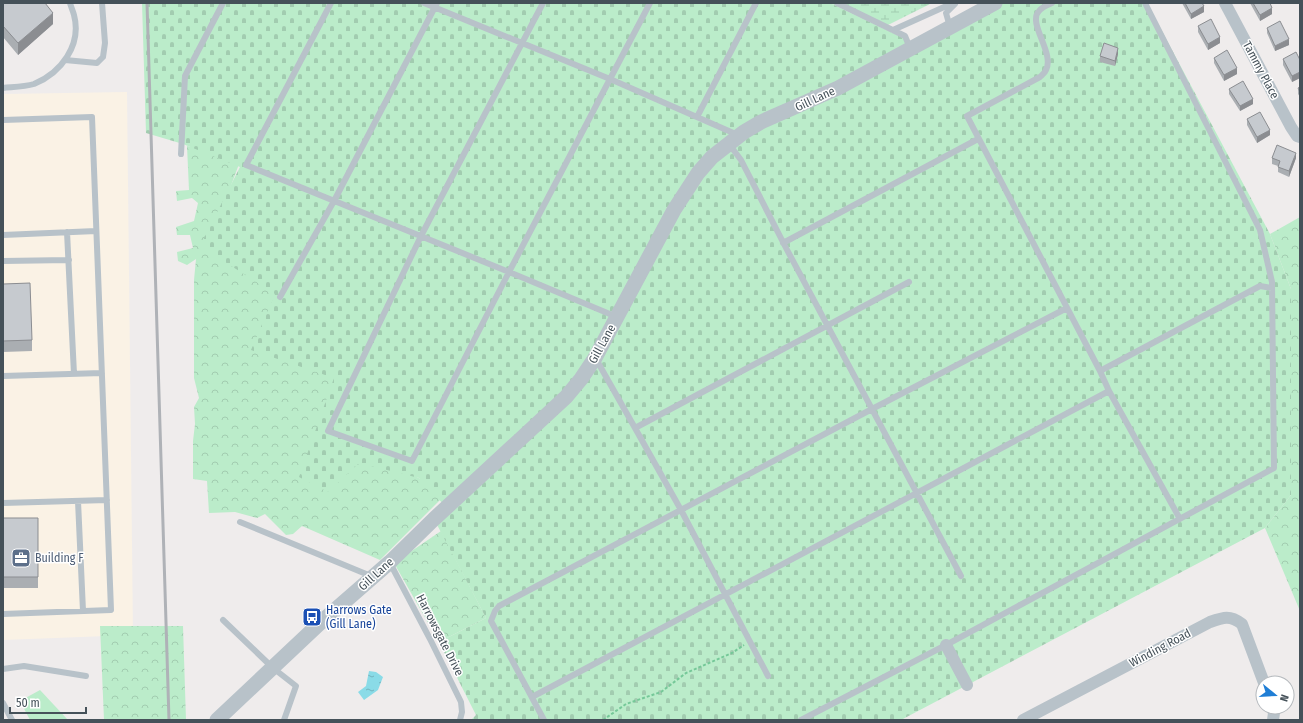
<svg xmlns="http://www.w3.org/2000/svg" width="1303" height="723" font-family="'Fira Sans Condensed',sans-serif">
<defs>
<pattern id="forest-crowns" width="20" height="18" patternUnits="userSpaceOnUse"><rect width="20" height="18" fill="#bbecca"/><path d="M2 6a3 3 0 1 1 6 0M12 15a3 3 0 1 1 6 0" fill="none" stroke="#a2ccb0"/></pattern>
<pattern id="wetland-marsh" width="20" height="14" patternUnits="userSpaceOnUse"><rect width="20" height="14" fill="#bbecca"/><path d="M1 5h8M5 5V1M11 12h8M15 12V8" fill="none" stroke="#a2ccb0"/></pattern>
<pattern id="cemetery-stones" width="16" height="16" patternUnits="userSpaceOnUse"><rect width="16" height="16" fill="#bbecca"/><path d="M2 7V4a2 2 0 0 1 4 0v3zM10 15v-3a2 2 0 0 1 4 0v3z" fill="#a2ccb0"/></pattern>
<pattern id="water-ripples" width="26" height="14" patternUnits="userSpaceOnUse"><rect width="26" height="14" fill="#8adbe7"/><path d="M2 4q2-2 4 0t4 0M15 11q2-2 4 0t4 0" fill="none" stroke="#73b4be"/></pattern>
</defs>
<rect width="100%" height="100%" fill="#efecec"/>
<path fill="#faf2e5" d="M127 92 133 635 3 640V94Z"/>
<path fill="url(#forest-crowns)" d="M187 146 242 156 210 242 251 264 333 362 360 450 448 492 380 560 302 526 293 534 286 535 265 514 257 518 235 512 209 513 207 481 193 479V441L195 424 194 407 199 398 194 378V280L196 259 187 265 178 261 177 252 193 248 190 235H177L176 227 194 221 198 203 192 198 177 201 176 191 189 190Z
M1300 217V611L1265 528 1291 495V289L1270 234Z
M441 531 486 618 439 642 394 563Z
M100 626H183L186 720H104Z"/>
<path fill="url(#wetland-marsh)" d="M830 3H932L882 28Z"/>
<path fill="url(#cemetery-stones)" d="M142 3H830L916 44 994 3H1147L1270 234 1291 289V495L1265 528 901 720H471L476 715 439 642 486 618 434 519 445 506 419 478 359 463 328 492 299 477 334 378 251 350 275 294 200 246 240 167 183 144 146 133Z"/>
<path fill="#bbecca" d="M40 690 68 720H30L20 701Z"/>
<path fill="url(#water-ripples)" d="M369 671 376 672 383 677 378 690 364 700 358 692 366 686Z"/>
<g fill="none" stroke-linecap="round" stroke-linejoin="round">
<path stroke="#75c898" stroke-width="2" stroke-dasharray="3 2" stroke-linecap="butt" d="M603 720 626 704 661 692 686 673 732 653 744 645"/>
<path stroke="#b8c2c9" stroke-width="6" d="M331 3 246 165 509 272 610 79 424 3
M543 3 421 236 328 431 412 461 509 272 617 317
M650 3 610 79 738 135
M837 3 905 36 910 48
M1052 3C1048 5 1042 7 1039 11 1027 23 1055 53 1046 70 1045 73 1042 75 1040 77L967 116 1100 371
M950 27 946 13 955 4
M893 30 953 3
M65 60 97 63 103 57 105 43 102 3
M3 88C13 87 24 87 34 84 61 73 82 45 74 15 73 11 71 7 70 3
M697 117 756 3
M3 120 92 117 111 610 3 614
M729 144 741 160 785 246 961 576
M181 154 185 76 223 3
M67 232 74 374
M3 235 96 231
M783 243 978 139
M3 261 69 260
M280 297 334 201 437 3
M596 359 635 428 909 282
M3 376 102 373
M1109 391 1180 519
M635 428 681 510 768 676
M78 501 83 611
M3 503 107 500
M240 522 371 576
M390 563 430 639 461 702 462 712 460 720
M223 620 273 668 296 686 284 720
M3 669 24 666 86 676
M532 697 1109 391 1100 371 1260 286 1272 288
M3 703 12 720
M544 720 491 621 495 611 499 606 872 409 1067 308
M801 720 946 645 1274 468 1272 282 1260 230 1145 3"/>
<path stroke="#b8c2c9" stroke-width="12" d="M1225 3 1291 127 1297 136 1300 137
M946 645 967 685
M1272 707 1274 713 1273 720
M1023 720 1210 622C1224 617 1230 615 1242 624L1264 683"/>
<path stroke="#b8c2c9" stroke-width="15" d="M217 720 320 623 390 562 434 519 566 397 581 379 595 358 674 210 698 173 712 157 744 132 761 122 838 88 995 3"/>
<path stroke="#afb2b7" stroke-width="3" d="M147 3 169 720"/>
</g>
<path fill="#aaaeb2" d="M3 3 53 24 18 55 3 37Z
M1182 3H1202L1204 12 1191 19Z
M1250 3H1270L1272 14 1260 21Z
M1198 26 1220 43 1208 50 1198 32Z
M1267 28 1289 45 1275 51 1267 33Z
M1118 54 1115 66 1100 62V56Z
M1214 58 1237 74 1224 81 1214 63Z
M1283 59 1300 60V78L1292 82 1283 65Z
M1300 87V97L1298 94V88Z
M1229 89 1253 104 1240 111 1229 94Z
M1247 119 1270 135 1257 143 1247 125Z
M1272 158H1296L1289 177 1278 172V166L1272 164Z
M3 284 32 340V351L3 352Z
M3 518H38V588H3Z"/>
<path fill="#8b8d91" d="M1204 6V12L1191 19V14Z
M1272 8V14L1260 21V15Z
M53 13V24L18 55V43Z
M1220 37V43L1208 50V44Z
M1289 39V45L1275 51V46Z
M1118 48V54L1115 66V61Z
M1237 68V74L1224 81V75Z
M1300 72V78L1292 82V76Z
M1253 99V104L1240 111V106Z
M1270 130V135L1257 143V137Z
M1296 153V158L1289 177V171Z"/>
<path fill="#c6cacf" stroke="#8b8d91" d="M3 3H45L53 13 18 43 3 26Z
M1185 3H1202L1204 6 1191 14Z
M1253 3H1270L1272 8 1260 15Z
M1211 19 1220 37 1208 44 1198 26Z
M1280 21 1289 39 1275 46 1267 28Z
M1104 43 1118 48 1115 61 1100 56Z
M1227 50 1237 68 1224 75 1214 58Z
M1296 52 1300 60V72L1292 76 1283 59Z
M1243 81 1253 99 1240 106 1229 89Z
M1300 87V92L1298 88Z
M1260 112 1270 130 1257 137 1247 119Z
M1277 145 1296 153 1289 171 1278 167 1280 161 1272 158Z
M30 283 32 340 3 341V284Z
M3 518H38V577H3Z"/>
<defs>
<g id="office-square" transform="scale(1)"><rect x="-9" y="-9" width="18" height="18" rx="4" fill="#5c6f8a" stroke="#fff"/><path d="M-6-3h4V-5.5h4V-3h4V5H-6ZM-1-4.5V-3h2v-1.5ZM-6 0V1H6V0Z" fill="#fff"/></g>
<g id="bus-square" transform="scale(1)"><rect x="-9" y="-9" width="18" height="18" rx="4" fill="#1a4fb4" stroke="#fff"/><path d="M-5-6H5V4H4V6H2V4H-2V6H-4V4H-5ZM-3.5-4V0h7V-4ZM-3.5 1.2v1.5H-2V1.2ZM2 1.2v1.5H3.5V1.2Z" fill="#fff"/></g>
</defs>
<g fill-rule="evenodd">
<use href="#office-square" x="21" y="558"/>
<use href="#bus-square" x="312" y="617"/>
</g>
<g text-anchor="middle" stroke-width="3" stroke-linejoin="round" paint-order="stroke">
<g font-size="12" fill="#455159" stroke="#fff">
<text transform="translate(1261 70) rotate(62)" y="4">Tammy Place</text>
<text transform="translate(815 99) rotate(-25)" y="4">Gill Lane</text>
<text transform="translate(602 344) rotate(-61)" y="4">Gill Lane</text>
<text transform="translate(376 574) rotate(-42)" y="4">Gill Lane</text>
<text transform="translate(440 635) rotate(63)" y="4">Harrowsgate Drive</text>
<text transform="translate(1160 648) rotate(-28)" y="4">Winding Road</text>
</g>
<g font-size="12" fill="#4e5e75" stroke="#fff" text-anchor="start">
<text x="35" y="562">Building F</text>
</g>
<g font-size="12" fill="#164399" stroke="#fff" text-anchor="start">
<text x="326" y="614">Harrows Gate<tspan x="326" dy="14">(Gill Lane)</tspan></text>
</g>
</g>
<rect width="1303" height="723" fill="none" stroke="#455159" stroke-width="8"/>
<g transform="translate(1275 695) rotate(108)"><circle r="19" fill="#ffffff" stroke="#b5b9bd"/>
<path d="M0-3L7 15L0 10L-7 15Z" fill="#207ed5"/>
<text y="-6" font-size="11" font-weight="bold" text-anchor="middle" fill="#455159">N</text>
</g>
<path d="M10 707v6h76v-6" fill="none" stroke="#455159" stroke-width="2"/>
<text x="16" y="707" font-size="12" fill="#455159" stroke="#ffffff" stroke-width="3" paint-order="stroke">50 m</text>
</svg>
